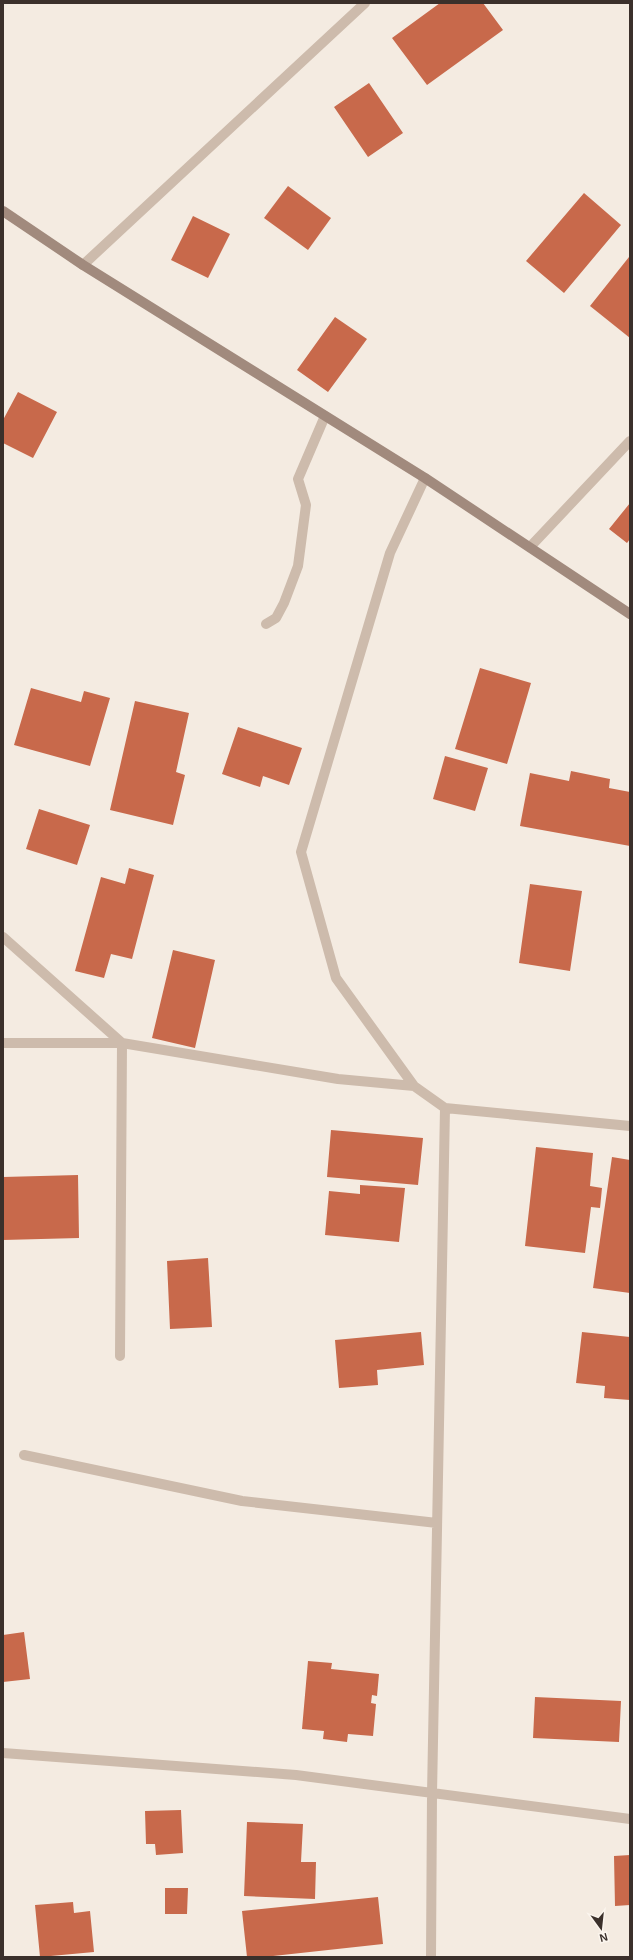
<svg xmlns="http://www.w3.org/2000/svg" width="633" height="1960" font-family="Arial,sans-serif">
<rect width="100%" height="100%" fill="#f4ebe1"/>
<path fill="#c8694b" d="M440 3H483L503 30 427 85 392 38Z
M369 83 403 133 368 157 334 107Z
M288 186 331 218 308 250 264 218Z
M584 193 621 225 564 293 526 261Z
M193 216 230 234 208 278 171 260Z
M629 257 630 258V338L590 306Z
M335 317 367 339 328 392 297 370Z
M18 392 57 412 33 458 3 443V420Z
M630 503V539L627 543 609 529Z
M480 668 531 683 507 764 455 749Z
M31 688 81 702 84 691 110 698 90 766 14 745Z
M135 701 189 713 176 772 185 775 173 825 110 810Z
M238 727 302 748 289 785 263 776 260 787 222 774Z
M445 756 488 768 475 811 433 799Z
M571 771 610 779 609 788 630 792V846L520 826 530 773 569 781Z
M39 809 90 825 77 865 26 849Z
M129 868 154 875 132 959 111 954 104 978 75 971 101 877 125 884Z
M530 884 582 891 570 971 519 963Z
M173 950 215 960 195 1048 152 1038Z
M331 1130 423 1138 418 1185 327 1177Z
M536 1147 593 1153 590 1186 602 1188 600 1208 591 1207 585 1253 525 1246Z
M612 1157 630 1160V1293L593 1288Z
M78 1175 79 1238 3 1240V1177Z
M360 1185 405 1188 399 1242 325 1235 329 1191 360 1194Z
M208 1258 212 1327 170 1329 167 1261Z
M421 1332 424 1365 377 1370 378 1385 339 1388 335 1340Z
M582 1332 630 1337V1400L604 1398 605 1386 576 1383Z
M24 1632 30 1679 3 1682V1635Z
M308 1661 332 1663 331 1669 379 1674 377 1696 372 1695 371 1703 376 1704 373 1736 348 1734 347 1742 323 1739 324 1731 302 1729Z
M535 1697 621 1701 619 1742 533 1738Z
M181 1810 183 1853 156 1855 155 1844H146L145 1811Z
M247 1822 303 1824 301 1862H316L315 1899 244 1896Z
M630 1855V1905L615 1906 614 1856Z
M165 1888H188L187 1914H165Z
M378 1897 383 1944 264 1957H247L242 1911Z
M73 1902 74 1913 90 1911 94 1952 40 1957 35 1905Z"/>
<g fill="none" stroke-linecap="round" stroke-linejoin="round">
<path stroke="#cdbbac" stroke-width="10" d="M266 624 276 618 284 603 298 566 306 505 298 479 325 416"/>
<path stroke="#cdbbac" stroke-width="10" d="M83 265 365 3
M530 547 630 441
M3 937 122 1043 120 1356
M3 1043H122L338 1079 414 1086 445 1108 630 1126
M414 1086 336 978 301 852 390 553 425 478
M24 1455 242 1501 437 1523
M3 1753 296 1775 630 1819
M431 1957 432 1794 445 1108"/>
<path stroke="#a18a7d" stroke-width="10" d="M3 211 83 265 425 478 630 614"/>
</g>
<rect width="633" height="1960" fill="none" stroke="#3b302b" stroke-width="8"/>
<g transform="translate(601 1928) rotate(165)" stroke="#fbf5ee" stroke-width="3" paint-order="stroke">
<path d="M0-3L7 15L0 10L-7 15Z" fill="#3b302b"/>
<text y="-6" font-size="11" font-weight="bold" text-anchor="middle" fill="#3b302b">N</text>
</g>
</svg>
